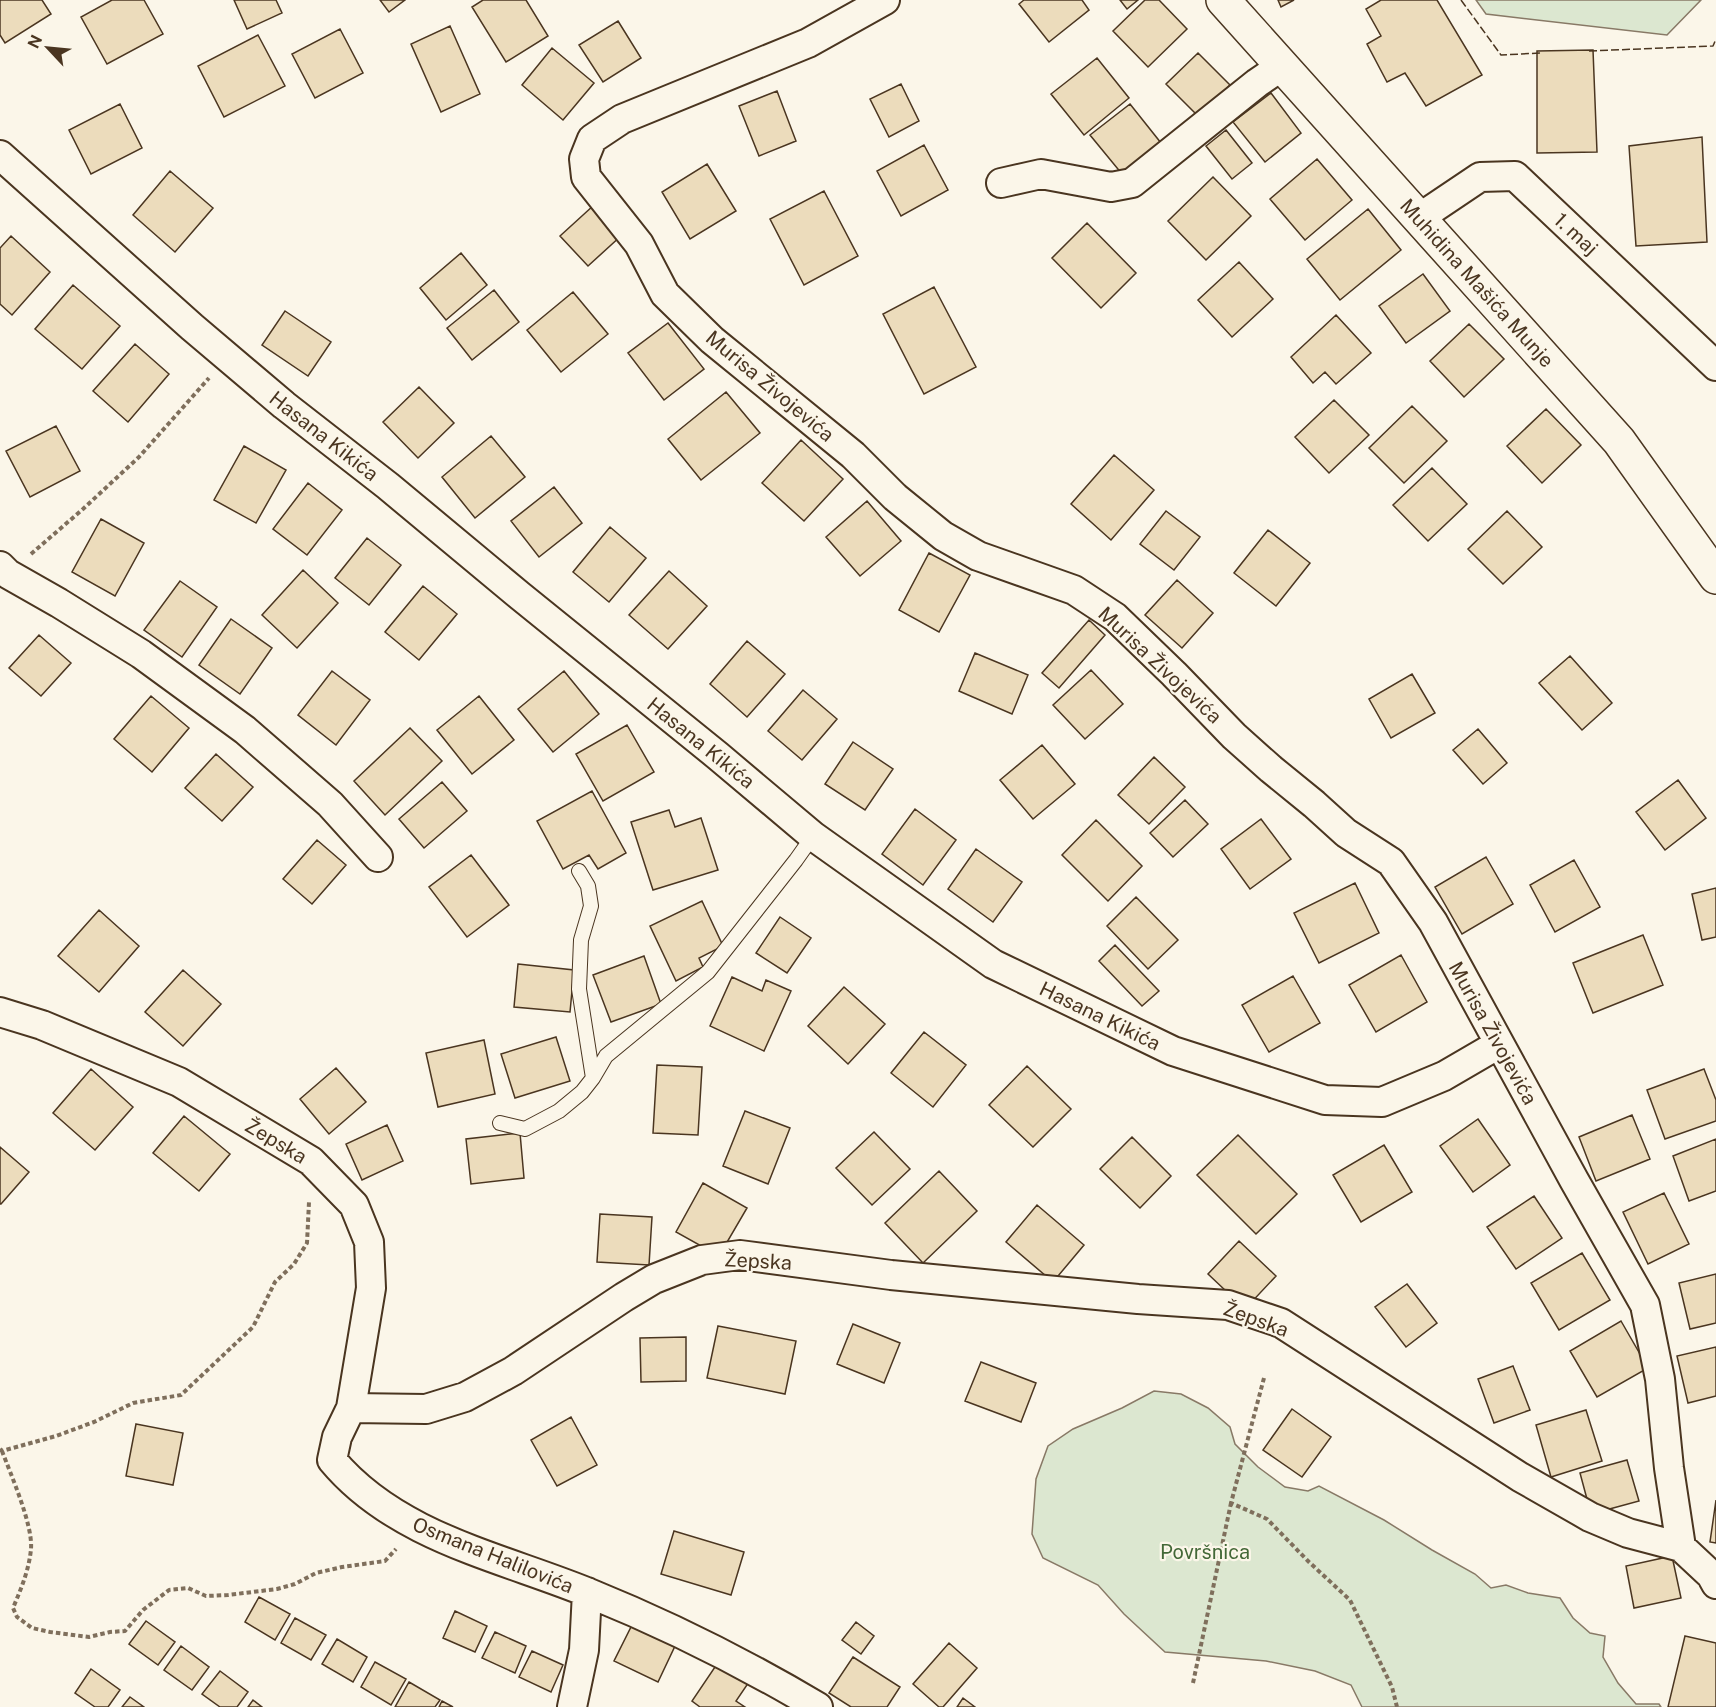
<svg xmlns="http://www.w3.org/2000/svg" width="1716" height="1707" font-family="'Public Sans',sans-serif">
<rect width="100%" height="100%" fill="#fbf6e9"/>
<path fill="#dce7d0" stroke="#887966" stroke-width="1.5" d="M1476 0H1701L1667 35 1486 14Z
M1154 1391 1181 1394 1208 1408 1230 1427 1235 1444 1258 1467 1285 1487 1308 1491 1319 1486 1384 1520 1432 1550 1475 1574 1491 1588 1506 1585 1528 1593 1560 1598 1573 1618 1590 1633 1605 1636 1603 1657 1618 1683 1636 1704H1659L1661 1707H1362L1351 1685 1315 1671 1266 1661 1165 1652 1124 1614 1098 1585 1043 1558 1032 1534 1036 1479 1048 1446 1073 1429 1122 1408Z"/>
<path fill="#ecdcbc" stroke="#4a3520" stroke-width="1.5" d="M0 0H42L51 14 5 43 0 35Z
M112 0H144L163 34 107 64 81 17Z
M234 0H276L282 13 247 29Z
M380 0H405L389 12Z
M483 0H526L548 36 506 62 472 7Z
M1024 0H1082L1089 10 1049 42 1019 4Z
M1120 0H1138L1127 9Z
M1145 0H1159L1187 29 1148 67 1113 31Z
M1278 0H1294L1281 7Z
M1381 0H1437L1482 75 1426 106 1405 73 1387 82 1367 44 1381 36 1366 9Z
M618 21 641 58 603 82 579 45Z
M450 26 480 94 441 112 411 44Z
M340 29 363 73 315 98 292 54Z
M258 35 285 86 224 117 198 66Z
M552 48 594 83 563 120 522 85Z
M1593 50 1597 152 1537 153V51Z
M1198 53 1230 85 1198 116 1166 84Z
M1097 58 1129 98 1084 135 1051 94Z
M901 84 919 121 889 137 870 99Z
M777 91 796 141 759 156 739 106Z
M1271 93 1301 133 1265 162 1233 122Z
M120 104 142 148 91 174 69 130Z
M1130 104 1161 143 1122 174 1090 135Z
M1226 130 1252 163 1232 179 1206 146Z
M1702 137 1707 242 1636 246 1629 146Z
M924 145 948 190 901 216 877 171Z
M1317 159 1352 200 1305 240 1270 199Z
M707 164 736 211 690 239 662 192Z
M170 171 213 208 175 252 133 215Z
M1213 177 1251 216 1206 260 1168 221Z
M824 191 858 256 804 285 770 219Z
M594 205 622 235 588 266 560 236Z
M1368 209 1401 250 1340 300 1307 259Z
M1087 223 1136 273 1101 308 1052 258Z
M11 236 50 272 12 315 0 304V248Z
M461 253 487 285 446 320 420 288Z
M1239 262 1273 299 1232 337 1198 300Z
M1423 274 1450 311 1406 343 1379 306Z
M73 285 120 326 82 369 35 329Z
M934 287 976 367 924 394 883 314Z
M494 290 519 322 472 360 447 328Z
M573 292 608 334 561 372 527 330Z
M285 311 331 342 308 376 262 345Z
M1336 315 1371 353 1336 384 1325 372 1313 383 1291 357Z
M668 323 704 369 664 400 628 353Z
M1469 324 1504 359 1464 397 1430 361Z
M135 344 169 374 128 422 93 391Z
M419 387 454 423 418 458 383 422Z
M726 392 760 433 701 480 668 439Z
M1334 400 1369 435 1329 473 1295 437Z
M1412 406 1447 441 1404 483 1369 448Z
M1546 409 1581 445 1542 483 1507 446Z
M56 426 80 471 30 497 6 451Z
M491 436 525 477 475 518 442 477Z
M801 440 843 479 804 521 762 483Z
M244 446 286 470 256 523 214 500Z
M1114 455 1154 490 1111 540 1071 504Z
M1432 468 1467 504 1428 541 1393 505Z
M308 483 342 510 307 555 273 529Z
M554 487 582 523 539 557 511 521Z
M867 501 901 541 860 576 826 537Z
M1166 511 1200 537 1174 570 1140 544Z
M1507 511 1542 547 1503 584 1468 549Z
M101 519 144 543 115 596 72 572Z
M610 527 646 558 609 602 573 572Z
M1268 530 1310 563 1276 606 1234 573Z
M367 538 401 565 369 605 335 578Z
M929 553 970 575 939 632 899 610Z
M303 570 338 603 297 648 262 615Z
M669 571 707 606 668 649 629 615Z
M1177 580 1213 613 1182 648 1145 615Z
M180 581 217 607 182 657 144 630Z
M423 586 457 614 419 660 385 632Z
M231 619 272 648 240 694 199 665Z
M1089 620 1105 635 1059 688 1042 673Z
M39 635 71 663 41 696 9 668Z
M747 641 785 674 747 717 710 684Z
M975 653 1028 675 1012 714 959 691Z
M1570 656 1612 703 1582 730 1539 683Z
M1091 670 1123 704 1085 739 1053 705Z
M332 671 370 700 336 745 298 715Z
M564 671 599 714 553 752 518 709Z
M1412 674 1435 713 1391 738 1369 699Z
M803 690 837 719 802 760 768 731Z
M151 696 189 728 152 772 114 739Z
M479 696 514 740 472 774 437 730Z
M627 725 654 772 603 801 576 754Z
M410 728 442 761 385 815 354 781Z
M1478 729 1507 763 1483 784 1453 750Z
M853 742 893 769 865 810 825 784Z
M1042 745 1075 784 1033 819 1000 780Z
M216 754 253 787 222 821 185 788Z
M1154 757 1185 787 1149 824 1118 795Z
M1678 780 1706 818 1665 850 1636 812Z
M442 782 467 811 424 848 399 819Z
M592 791 626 853 598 869 589 855 563 869 537 821Z
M1185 800 1208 824 1173 857 1150 833Z
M915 809 956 840 923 885 882 854Z
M669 810 675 827 701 818 718 870 653 890 631 822Z
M1261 819 1291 859 1250 889 1221 849Z
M1096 820 1142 866 1108 901 1062 855Z
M317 840 346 865 312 904 283 879Z
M976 849 1022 882 993 922 948 889Z
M471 855 509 905 467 937 429 887Z
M1486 857 1513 904 1462 934 1435 887Z
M1574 860 1600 907 1555 932 1530 885Z
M1355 883 1379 933 1319 963 1294 913Z
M1716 888V937L1702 940 1692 894Z
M1136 897 1178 940 1148 969 1107 926Z
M702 901 723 946 699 958 703 967 676 981 650 926Z
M99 910 139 946 99 992 58 956Z
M780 917 811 938 787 973 756 953Z
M1643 935 1663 985 1593 1013 1573 963Z
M1115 945 1159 991 1142 1006 1099 961Z
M1401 955 1427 1002 1376 1032 1349 985Z
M644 956 661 1004 611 1022 593 975Z
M518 964 574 970 570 1012 514 1007Z
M183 970 221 1004 183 1046 145 1012Z
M1293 976 1320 1023 1269 1052 1242 1005Z
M732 977 762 991 766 980 791 991 764 1051 710 1026Z
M844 987 885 1024 848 1064 808 1026Z
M924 1032 966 1065 933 1107 891 1073Z
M556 1037 570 1081 515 1098 501 1054Z
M484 1040 495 1094 438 1107 426 1053Z
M657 1065 702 1067 698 1135 653 1133Z
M1027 1066 1071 1109 1033 1147 989 1105Z
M336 1068 366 1102 329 1134 300 1099Z
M91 1069 133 1107 95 1150 53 1113Z
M1704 1069 1716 1100V1121L1665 1139 1647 1090Z
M745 1111 790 1128 768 1184 723 1166Z
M1632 1115 1650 1159 1596 1181 1579 1137Z
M184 1116 230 1154 199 1191 153 1153Z
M1478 1119 1510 1165 1473 1192 1440 1146Z
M387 1125 403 1161 362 1180 346 1144Z
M874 1132 910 1169 872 1205 836 1168Z
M520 1133 524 1178 471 1184 466 1139Z
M1238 1135 1297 1194 1256 1234 1197 1175Z
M1132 1137 1171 1176 1140 1208 1100 1169Z
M1716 1139V1191L1689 1201 1673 1156Z
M1384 1145 1412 1192 1361 1222 1333 1175Z
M0 1147 29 1172 1 1204H0Z
M939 1171 977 1211 923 1263 885 1223Z
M703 1183 747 1208 719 1256 676 1232Z
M1664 1193 1689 1244 1648 1264 1623 1212Z
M1534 1196 1562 1238 1516 1269 1487 1227Z
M1037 1205 1084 1245 1053 1282 1006 1242Z
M600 1214 652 1217 649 1265 597 1262Z
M1239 1241 1276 1276 1245 1309 1208 1274Z
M1582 1253 1610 1300 1559 1330 1531 1283Z
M1716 1274V1323L1690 1329 1679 1283Z
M1407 1284 1437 1323 1406 1347 1375 1307Z
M1621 1321 1648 1368 1597 1397 1570 1351Z
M853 1324 900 1343 884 1383 837 1364Z
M718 1326 796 1341 785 1394 707 1378Z
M686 1337V1381L641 1382 640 1338Z
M1716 1347V1396L1688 1403 1677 1356Z
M981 1362 1036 1383 1021 1422 965 1401Z
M1513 1366 1530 1410 1494 1423 1478 1379Z
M1292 1409 1331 1437 1302 1477 1263 1450Z
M1586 1410 1602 1461 1551 1477 1536 1425Z
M571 1417 597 1465 557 1486 531 1440Z
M136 1424 183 1433 173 1485 126 1476Z
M1627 1460 1639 1501 1591 1514 1580 1473Z
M1716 1500V1543L1710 1542Z
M674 1531 744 1552 731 1595 661 1574Z
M1672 1556 1681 1598 1634 1608 1626 1566Z
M259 1597 290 1614 275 1640 245 1622Z
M455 1611 487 1626 475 1652 443 1638Z
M295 1618 326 1635 311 1660 281 1643Z
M146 1621 175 1642 158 1665 129 1644Z
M856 1622 874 1636 861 1654 842 1640Z
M632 1625 675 1646 658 1682 614 1661Z
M495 1632 526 1646 515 1673 482 1658Z
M1685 1636 1716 1643V1707H1668Z
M337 1639 367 1657 353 1682 322 1664Z
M949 1643 977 1668 943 1707H939L913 1684Z
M181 1646 209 1667 192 1690 164 1670Z
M532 1651 563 1665 551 1692 519 1677Z
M853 1657 900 1687 887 1707H851L829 1693Z
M719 1661 749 1682 736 1701 745 1707H700L692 1701Z
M375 1662 406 1679 391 1705 361 1687Z
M91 1669 120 1690 108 1707H95L75 1693Z
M220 1671 248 1692 237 1707H220L202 1694Z
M409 1682 440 1700 435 1707H395Z
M130 1697 144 1707H122Z
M963 1698 975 1707H957Z
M253 1700 262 1707H248Z
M442 1701 453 1707H439Z"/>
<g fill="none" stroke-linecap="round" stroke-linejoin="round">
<g stroke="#4a3520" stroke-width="16">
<path id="lane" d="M579 871 588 886 591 906 581 940 579 989 593 1078
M500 1123 525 1129 559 1111 582 1092 593 1078 606 1056 708 972 796 860 813 836"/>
</g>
<g stroke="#4a3520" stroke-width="32">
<path id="street" d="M885 0 808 43 622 119 592 139 584 159 586 177 639 244 665 294 712 340 853 455 895 497 943 536 978 556 1074 590 1115 617 1174 674 1234 736 1271 769 1314 804 1346 833 1391 862 1433 922 1574 1180 1645 1305 1660 1379 1669 1468 1681 1547
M0 155 192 327 284 405 388 486 519 595 718 756 813 836 993 964 1173 1051 1325 1100 1382 1102 1444 1076 1499 1044
M1001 183 1041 174 1111 187 1132 183 1257 83 1282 66
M1419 218 1480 177 1515 176 1716 366
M0 566 8 574 59 603 141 654 245 730 330 804 378 857
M0 1012 42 1025 179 1082 311 1161 354 1205 369 1242 371 1288 351 1408 426 1409 465 1397 513 1371 624 1297 654 1279 702 1260 740 1255 891 1275 1138 1299 1228 1305 1281 1323 1520 1477 1590 1517 1628 1533 1681 1547 1711 1575 1716 1584
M351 1408 337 1437 332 1460C396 1537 501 1557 589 1593 668 1625 744 1663 818 1707
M572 1707 584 1650 587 1592"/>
</g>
<g stroke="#4a3520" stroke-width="36">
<path id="primary" d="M1223 0 1619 441 1716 577"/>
</g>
<path stroke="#7f6f5c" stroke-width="4" stroke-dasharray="4.5 3" stroke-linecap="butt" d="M31 554 83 509 139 457 209 378
M1264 1378 1231 1503 1267 1519 1309 1562 1350 1600 1392 1687 1397 1707
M0 1449 2 1451 56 1436 94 1422 133 1403 181 1395 253 1327 275 1282 294 1264 307 1243 309 1202
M2 1451C11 1475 33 1525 31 1549 29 1570 21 1589 13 1608L17 1617 32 1628 50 1632 89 1637 110 1632 125 1631 143 1610 169 1590 188 1588 206 1596 228 1595 277 1589 295 1584 316 1573 342 1567 385 1561 396 1549
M1193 1683 1231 1503"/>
<use href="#lane" stroke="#fbf6e9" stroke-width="14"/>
<use href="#street" stroke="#fbf6e9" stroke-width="28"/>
<use href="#primary" stroke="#fbf6e9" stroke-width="33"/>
<path stroke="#4a3520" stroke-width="1.5" stroke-dasharray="8 3" stroke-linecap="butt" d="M1461 0 1501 55 1541 53
M1589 51 1713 46 1716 39"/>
</g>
<g text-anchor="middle" stroke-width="4.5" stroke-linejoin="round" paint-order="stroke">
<g font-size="20" fill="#4a3520" stroke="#fbf6e9">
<text transform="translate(1576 234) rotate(43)" y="7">1. maj</text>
<text transform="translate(1477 283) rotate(48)" y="7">Muhidina Mašića Munje</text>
<text transform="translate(770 386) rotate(40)" y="7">Murisa Živojevića</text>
<text transform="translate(324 436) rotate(38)" y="7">Hasana Kikića</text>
<text transform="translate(1160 665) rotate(43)" y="7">Murisa Živojevića</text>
<text transform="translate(701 743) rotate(39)" y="7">Hasana Kikića</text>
<text transform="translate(1100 1016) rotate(26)" y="7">Hasana Kikića</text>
<text transform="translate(1493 1033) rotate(61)" y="7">Murisa Živojevića</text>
<text transform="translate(276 1141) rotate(31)" y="7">Žepska</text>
<text transform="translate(758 1261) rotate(3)" y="7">Žepska</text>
<text transform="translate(1256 1319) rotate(20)" y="7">Žepska</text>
<text transform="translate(493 1555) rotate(22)" y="7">Osmana Halilovića</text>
</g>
<g font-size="20" fill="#436837" stroke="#fbf6e9">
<text x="1205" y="1559">Površnica</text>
</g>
</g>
<g transform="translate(48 48) rotate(296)" stroke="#fbf6e9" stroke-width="4.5" paint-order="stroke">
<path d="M0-4.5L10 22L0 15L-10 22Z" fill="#4a3520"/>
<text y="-9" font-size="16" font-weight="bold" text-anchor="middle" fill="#4a3520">N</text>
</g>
</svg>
